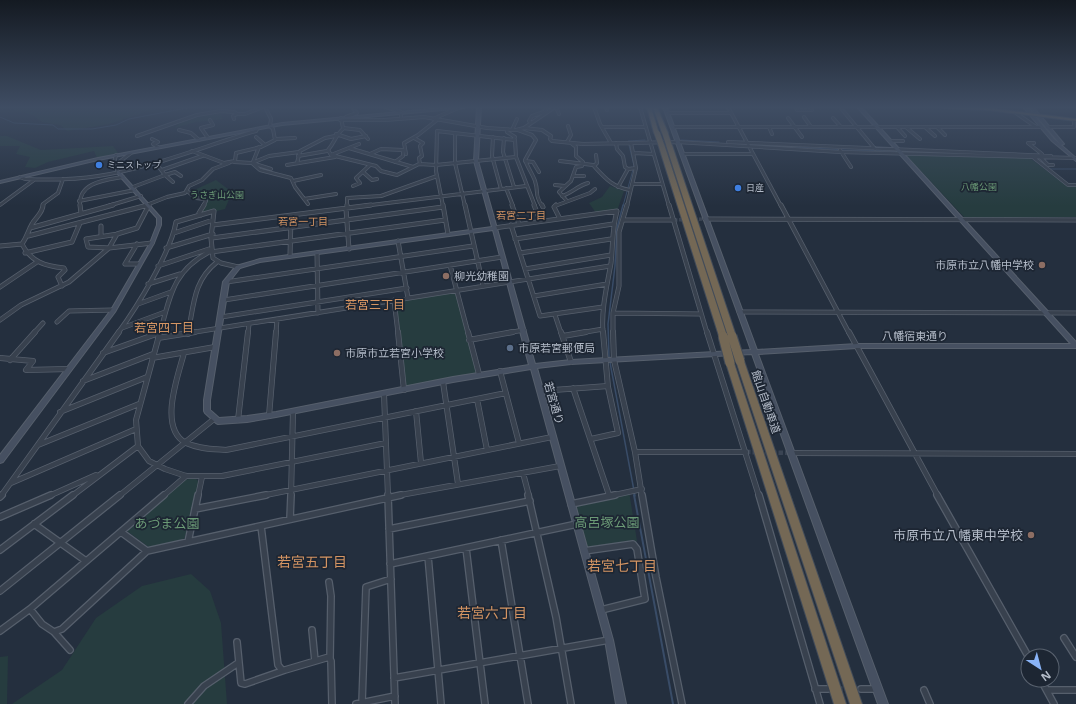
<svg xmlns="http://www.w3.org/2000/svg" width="1076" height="704" font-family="'Noto Sans','Noto Sans JP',sans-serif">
<rect width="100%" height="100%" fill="#242f3e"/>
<path fill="#263c3f" d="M2 107H161L109 124 67 131 60 125 42 122 33 115Z
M220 113 223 119 196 122 174 128 185 120Z
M0 136H7L41 150 113 146 118 153 97 158 94 151 48 162 35 168 25 167 30 157 16 154 20 146H0Z
M905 154 1030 158 1068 187H1076V217L965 218Z
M216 180 228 189 230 197 225 209 201 215 199 213 206 201 205 199 196 198 190 192Z
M610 186 624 191 617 211 596 213 589 203 602 197Z
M456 290 479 374 404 390 394 300Z
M190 479H196L199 482 185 537 182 541 150 548 127 531 184 480Z
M629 491 637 541 633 544 584 551 571 503Z
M191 574 210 591 221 623 227 704H12L62 670 96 618 142 586Z
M8 656 7 704H0V657Z"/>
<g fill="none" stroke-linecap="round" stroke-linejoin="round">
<path stroke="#394c67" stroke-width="1" d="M0 117 14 123 53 125 58 129H92L116 125 129 119 192 107
M681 140 719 142
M749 144 845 150 897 151
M901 151 923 152
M1050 169H1076
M623 206 634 166 628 141 645 140"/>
<path stroke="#394c67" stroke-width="1.5" d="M623 205 617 228 615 266 608 324 609 357 635 496"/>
<path stroke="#394c67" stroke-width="2" d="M634 495 673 704"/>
<path stroke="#3a4453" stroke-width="3.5" stroke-dasharray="3.5 1.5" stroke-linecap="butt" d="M674 220 705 219"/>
<path stroke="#3a4453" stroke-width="4.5" stroke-dasharray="4.5 2" stroke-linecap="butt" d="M746 452 791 453"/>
<path stroke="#3a4453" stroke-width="5.5" stroke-dasharray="5.5 3" stroke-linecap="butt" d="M837 689H861"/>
<g stroke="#565f6c" stroke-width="4">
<path id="street-far3" d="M386 107 401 112V117
M556 107 559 114
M594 107 600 124 611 143
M606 107 607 110
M640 107 669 206
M728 107 781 206
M799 107H796L797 110H812L811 107
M840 107 875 149
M667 113H731
M1016 113 1036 127
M237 114H245L263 107
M346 117 357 113 352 107
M804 117 811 127
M341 118 343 128 360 130 368 139
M788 118 802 137
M833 118 841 127
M433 119 458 108
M340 120H385L424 117 487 128 516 130 524 128 555 107
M531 123 529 121 532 116 544 112 548 107
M602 127H646
M672 127H1041
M769 127 772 134
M897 127 905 136
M1047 127H1074V120
M344 128C336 134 335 142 328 150L331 155 376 166 381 171 397 175 419 164 436 165 516 157
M524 128 542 130 551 136 550 139 552 141 583 144 677 142 840 152 1076 158
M907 128 920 139
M926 128 935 136
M938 128 945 135
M179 130 191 133 199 140
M507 130V132L515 137 514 139
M512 130 517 119
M518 130 532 135 536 140 525 160C528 168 533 175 535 181 539 193 534 194 542 206
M455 133V163L465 206
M336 134 351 139 366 136
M137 136 197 115 221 111 234 112 237 114 233 116 234 119
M256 137 265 145
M493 137 492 156 501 189
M208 138 201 128 213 125 210 120
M414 138 423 143 420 146 422 156 419 158 420 164
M504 138 503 152 514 187
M152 139 158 142 153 144 158 147
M276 139 295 138
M890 141H903
M567 142 571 135 568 126
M728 142 1051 156
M571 143 576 147V156L583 162
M616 143 617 149 623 156 625 167 628 169
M1034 143H1028L1042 154
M349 148 413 167
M840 150 851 167
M192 151 224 163 235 161 236 153 261 147 275 140 273 129 270 126 271 119 265 107
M299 152 269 156 252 163 260 170 291 178 295 187 308 204
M634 153 653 154
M370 154 381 149 403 150V156L395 162
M406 154 404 143 418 135 437 120
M682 154H753
M116 155 114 163 118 172
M331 155 359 144
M298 156 327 151
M1040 157 1048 165H1053
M1034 158 1068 185H1076
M525 161 533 162 539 172
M560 161 593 165C605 178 612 187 630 190
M234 162 252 163 271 169
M253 162 259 147
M297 163 300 151 325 138 335 136
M115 165 131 153
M287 165 335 157
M594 166 597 163 596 155
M162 170 202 156
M363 172 372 180 377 179
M165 175 175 172 181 176
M165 175 173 182
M573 176H584
M20 177 25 179C49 180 74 180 98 176 152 168 204 146 256 131L257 129
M293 181 321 175
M632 184H662
M555 185 565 186
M353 186 360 183 356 178 370 165
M133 187 165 175 155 162
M618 187 628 169 636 168
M506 188 513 206
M187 191 196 198 205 199 206 201 203 206
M562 196C572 193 577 186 588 183
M304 199 336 194
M79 201 135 190
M567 201 559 192 571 181 576 167 582 166V163
M0 205 34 180
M43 206V204L58 193 63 179
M80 206C78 182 106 180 123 177
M108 206 141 196
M144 206 167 197 185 193 189 186 202 180 213 169 229 163
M347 206V198L381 196 437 176
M363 206 526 186
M443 206 436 171 437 131 515 140 516 157 535 206
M555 206 590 193 595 189
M627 206 636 168 631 143"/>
</g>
<g stroke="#565f6c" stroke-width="5">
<path id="street-far2" d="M80 205 81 213
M347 205V209
M443 205 448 234
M465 205 483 285
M512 205 519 224
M534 205 540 220
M542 205 543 207
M556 205 554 207 559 217
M669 205 707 333
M781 205 849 333
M346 209 349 249
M201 215 199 213 204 205
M705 219 1076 220
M624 220H674
M213 225 371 205
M511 225 540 316 603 307
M101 226V236
M30 228 113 205
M494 228 617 211C612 228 613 245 611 263 607 286 601 309 603 333
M174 233 213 220
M118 234 86 239 88 247 109 248 152 243
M28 236 148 205
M212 238 443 207
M515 239 613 224
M398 241 408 298
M22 244C31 262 45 266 64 268L65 270 58 277 62 286
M137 244 125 264H139
M0 246 22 244C27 237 28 231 32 224 35 218 43 213 43 205
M166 248 213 234
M211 252 445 220
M25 253 72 242 80 223
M317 253 318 313
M520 253 611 239
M290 256 291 216
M450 265 468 333
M158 266 209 249
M525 269 611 255
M226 282 473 246
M148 284 180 274
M0 287 37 262
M534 296 607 284
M224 300 502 257
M394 300 398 333
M138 304 171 292
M739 312 1076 313
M613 313 701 314
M555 315 561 333
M221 317 407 288
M0 320 21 305 69 282 109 248 117 234 137 228 149 205
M57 322 69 311 113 310
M122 328 165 312
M34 333 43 323
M118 333C137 307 171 252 176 222L214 211 211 238 213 258 221 263 238 267
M160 333C170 296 173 270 211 251
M188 333C194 305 193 281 217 262
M189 333 610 266
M248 333 249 324
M276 333 277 319
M507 333 524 330
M580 333 603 329
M613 333V313L619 286V232L627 205"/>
</g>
<g stroke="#565f6c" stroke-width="6">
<path id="street-far1" d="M160 332 136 420 138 446 149 461 165 469 186 476H222L386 443
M398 332 404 390
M468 332 479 374
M561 332 571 362
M613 332 614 360 635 452 642 496
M707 332 759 496
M849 332 938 496
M188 334V332
M563 336 586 332
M158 338 195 332
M469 340 513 332
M103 353 159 333
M184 353C178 376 158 428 186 443 199 449 213 449 226 450L506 393
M0 358 33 361 26 370 69 369
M152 358 215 347
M10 360 35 332
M500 371 519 443
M83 381 153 354
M443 382 458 484
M573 388 609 495
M540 391 608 386
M384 394 388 496
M477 399 487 450
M416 411 421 463
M60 412 147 377
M269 416 276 332
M238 420 248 332
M591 439 618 433 608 387 603 332
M38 445 139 404
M635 452H746
M791 453 1076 454
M523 473 529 496
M11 483 136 429
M1 496 119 332
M49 496 96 475
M72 496 138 446
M119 496 214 419
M163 496 186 476
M198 496 202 477
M261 496 552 437
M291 496 293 412
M395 496 560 466
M610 496 642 489"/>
</g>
<g stroke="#565f6c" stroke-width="8">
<path id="street" d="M388 495 395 704
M528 495 556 617 571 704
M642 495 656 577 682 704
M759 495 820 704
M937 495 1028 656
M0 497 2 495
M571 504 615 495
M195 509 266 495
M0 517 51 495
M290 519 291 495
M34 524 86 561
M261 526 278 665 282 670H285L329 657 331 661 332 704
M389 529 530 501
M121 532 147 551
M501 540 528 704
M188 542 198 495
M466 548 485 704
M0 550 73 495
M584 551 633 544 637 549 645 599 601 610
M428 556 441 704
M390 564 577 524
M329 582 331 596 330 659
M0 591 120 495
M30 609 42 624 54 632 62 629 147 551 401 495
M312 630 315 661
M0 631 30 609 164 495
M54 632 70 650
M1064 638 1076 657
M237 642 241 683 245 684 285 670
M394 678 609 640
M1041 680 1054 704
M815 689H828
M861 689H877
M924 690 930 704
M1047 690H1076
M362 703 366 587 391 579
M188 704 204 686 238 663
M356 704 395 696"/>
</g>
<g stroke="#565f6c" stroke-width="2">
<path id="secondary" d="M453 107H466L464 108 282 125 98 160 0 183V181L98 158 282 123Z
M477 107H481L478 161 535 364 571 360 751 350 663 107H667L757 350 857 344H1071L857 107H861L1076 342V348H857L758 354 888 704H878L752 354 571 364 537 368 613 640 626 704H616L605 640 531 369 453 382 276 417 247 422 218 424 216 423 205 413 204 411V400L223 282 236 266 260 259 492 227 474 161ZM493 230 529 365 453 377 276 412 247 416 219 418 210 410V400L229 282 240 268 260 262Z
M1023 107H1027L1054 139 1060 144 1029 107H1033L1064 144 1061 145 1076 158V161L1052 141Z
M117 171H119L161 218V225L154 243 115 312 3 462 0 463V455L111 310 150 243 157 225V218L117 173Z"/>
</g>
<g stroke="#434c59" stroke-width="2">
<path id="highway" d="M647 107H651L659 134 654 133Z
M653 107H657L668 133 667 134 662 133Z
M941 107 988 108 1076 119V121L988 110 943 108Z
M661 142 664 144 727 336 726 338H720L719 336 658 144Z
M667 144 672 145 736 336 735 338H729L728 336 666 145Z
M740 358 744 361 862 704H850L736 361Z
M730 360 734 363 846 704H834L726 363Z"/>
</g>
<use href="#street-far3" stroke="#38414e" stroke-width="2.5"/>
<use href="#street-far2" stroke="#38414e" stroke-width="3.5"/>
<use href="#street-far1" stroke="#38414e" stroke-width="4.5"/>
<use href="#street" stroke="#38414e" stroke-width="5.5"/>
<use href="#secondary" fill="#465061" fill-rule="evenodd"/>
<use href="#highway" fill="#746855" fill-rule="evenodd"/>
<g stroke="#434c59" stroke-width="7" stroke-linecap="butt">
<path id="highway-bridge-far1" d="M657 133 661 144
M665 133 669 145"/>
</g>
<g stroke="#434c59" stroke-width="11" stroke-linecap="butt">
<path id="highway-bridge" d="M723 336 730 363
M732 336 740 361"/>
</g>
<use href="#highway-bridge-far1" stroke="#746855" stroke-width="5.5"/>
<use href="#highway-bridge" stroke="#746855" stroke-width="9"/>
</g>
<linearGradient id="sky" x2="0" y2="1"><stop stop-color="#141a22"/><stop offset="0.52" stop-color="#3f4d63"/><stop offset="1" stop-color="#3f4d63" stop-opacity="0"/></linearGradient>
<rect width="1076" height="206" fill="url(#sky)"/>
<g fill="#3f7fe0" stroke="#1d2633" stroke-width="1.5">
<circle cx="99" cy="165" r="4"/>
<circle cx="738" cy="188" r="4"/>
</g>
<g fill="#8d6e63" stroke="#1d2633" stroke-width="1.5">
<circle cx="1042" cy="265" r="4"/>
<circle cx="446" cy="276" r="4"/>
<circle cx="337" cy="353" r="4"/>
<circle cx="1031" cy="535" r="4"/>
</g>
<circle fill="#5c6f8a" stroke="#1d2633" stroke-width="1.5" cx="510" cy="348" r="4"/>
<g text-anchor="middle" stroke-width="3.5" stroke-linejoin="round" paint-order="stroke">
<g font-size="9" fill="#b4bcc9" stroke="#1d2633" text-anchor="start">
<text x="107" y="168">ミニストップ</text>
<text x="746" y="191">日産</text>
</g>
<g font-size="9" fill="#6b9a76" stroke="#1d2633">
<text x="979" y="190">八幡公園</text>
<text x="217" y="198">うさぎ山公園</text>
</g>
<g font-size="10" fill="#d59563" stroke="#1d2633">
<text x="521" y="219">若宮二丁目</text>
<text x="303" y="225">若宮一丁目</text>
</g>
<g font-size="11" fill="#b4bcc9" stroke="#1d2633" text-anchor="start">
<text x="1034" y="269" text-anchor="end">市原市立八幡中学校</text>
<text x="454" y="280">柳光幼稚園</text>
<text x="518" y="352">市原若宮郵便局</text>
<text x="345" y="357">市原市立若宮小学校</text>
</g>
<g font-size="11" fill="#b4bcc9" stroke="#1d2633">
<text x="915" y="340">八幡宿東通り</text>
<text transform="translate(766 402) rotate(71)" y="4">館山自動車道</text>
<text transform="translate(554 403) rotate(74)" y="4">若宮通り</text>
</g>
<g font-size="12" fill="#d59563" stroke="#1d2633">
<text x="375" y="309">若宮三丁目</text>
<text x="164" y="332">若宮四丁目</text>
</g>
<g font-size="13" fill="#6b9a76" stroke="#1d2633">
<text x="607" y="527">高呂塚公園</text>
<text x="167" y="528">あづま公園</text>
</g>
<g font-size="13" fill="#b4bcc9" stroke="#1d2633" text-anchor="end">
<text x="1023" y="540">市原市立八幡東中学校</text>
</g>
<g font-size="14" fill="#d59563" stroke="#1d2633">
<text x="312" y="567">若宮五丁目</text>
<text x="622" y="571">若宮七丁目</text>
<text x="492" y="618">若宮六丁目</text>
</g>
</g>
<g transform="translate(1040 668) rotate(144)"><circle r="19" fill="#1d2633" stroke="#59626f"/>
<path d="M0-3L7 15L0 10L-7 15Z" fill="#8ab4f8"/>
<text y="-6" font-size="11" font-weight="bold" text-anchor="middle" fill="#b4bcc9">N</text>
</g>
</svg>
